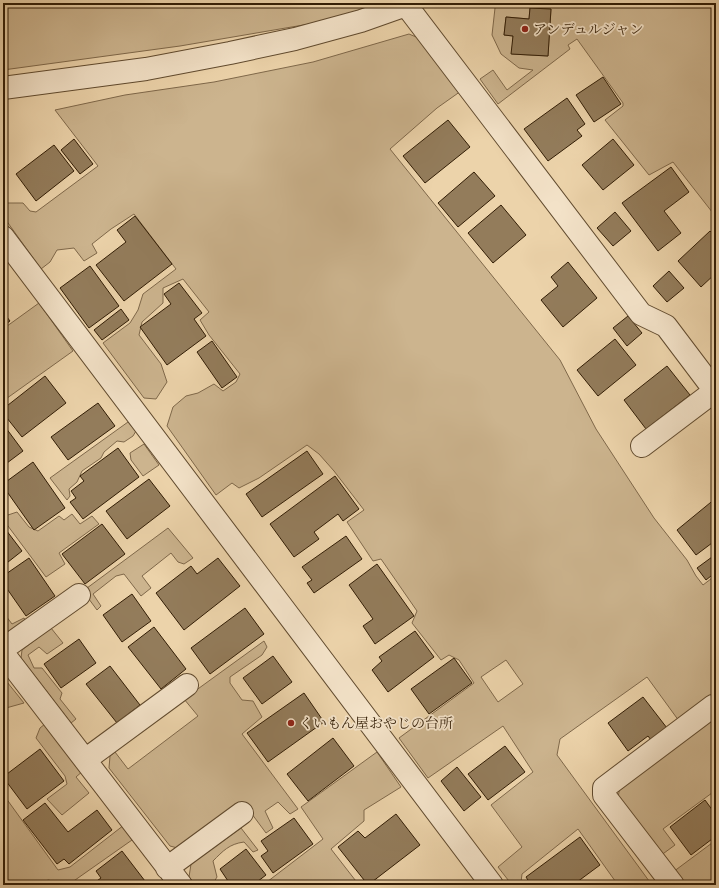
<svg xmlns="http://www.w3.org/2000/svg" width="719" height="888" font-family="Alegreya,'Noto Serif JP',serif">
<rect width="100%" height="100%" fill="#ecd3aa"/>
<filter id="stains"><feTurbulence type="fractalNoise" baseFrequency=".005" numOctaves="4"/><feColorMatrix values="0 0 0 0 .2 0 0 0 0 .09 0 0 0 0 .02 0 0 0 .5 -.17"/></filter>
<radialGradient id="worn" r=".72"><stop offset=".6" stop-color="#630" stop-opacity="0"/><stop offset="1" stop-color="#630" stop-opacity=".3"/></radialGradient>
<path fill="#ccb48e" stroke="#7f684a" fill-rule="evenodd" d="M3 3H382L321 22 180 46 3 70Z
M492 3H716V217L673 162 649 175 605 120 623 106V103L577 39 568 45 570 49 498 104 480 79 493 70 507 90 533 70 519 68 501 54 492 35 495 8ZM530 8 551 9 548 56 512 54 513 36 504 35 506 17 529 19Z
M409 34 421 39 461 91 437 108 390 149 560 360 596 429 654 518 687 560 696 576 703 585 716 575V695H714L679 721 647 677 560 739 557 755 652 885H618L578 829 522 874 521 882 524 885H512L498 867 522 847 491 805 533 772 503 726 428 778 399 738 474 683 459 660 449 655 441 660 412 623 417 611 381 559 373 561 347 522 364 510 334 471 319 454 307 445 259 478 239 488 232 483 216 495 167 426 173 407 186 396 198 393 214 384 223 391 236 382 240 374 209 335 200 320 209 312 183 279 163 288V303L142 322 139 335 161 364 167 382 156 399 144 398 103 343 130 323 138 310 143 294 176 269 134 214 111 229 92 244 97 253 84 261 74 248 57 250 50 262 41 269 3 216V205L6 203H23L30 211 36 212 98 166 55 110 125 95 214 82 313 62ZM506 660 523 684 498 702 481 677Z
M39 303 73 351 3 401V329Z
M128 422 136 431 133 436 124 442 117 441 104 452 101 458 82 471 77 482 69 489 70 496 67 500 50 478Z
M144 444 159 465 143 476 131 460 130 453Z
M17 512 29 527 38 531 59 516 64 520 72 514 80 524 92 516 99 524 59 553 65 564 46 577 5 522H3V519L8 515Z
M168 528 193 558 184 564 178 562 171 553 142 576 151 588 141 596 124 574 116 576 93 594 101 606 97 610 83 591Z
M3 612 12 624 24 618 27 623 12 632 3 630Z
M51 628 63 643 47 654 39 647 28 655 34 668H42L62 693 60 699 76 719 71 723 21 658 22 650Z
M264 641 267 647 262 655 230 677V683L242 700 253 701 262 717 242 734 298 809 290 814 278 802 265 811 273 828 266 833 243 802 181 849 170 846 109 768 110 756 115 752 128 769 198 716 184 699Z
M3 677 24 703 6 708 3 709Z
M716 715V790L663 829 675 845 660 856 618 798 620 786Z
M45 724 84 770 76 777 89 793 62 815 47 799 67 784 65 776 36 738 40 728Z
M377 752 401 787 364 810V821L331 849 359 885H263L323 839 301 807Z
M3 794 58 870 70 867 124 825 132 840 68 885H58L49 880 24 885H3Z
M241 828 258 850 253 852 244 842C229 844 223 851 213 861L217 877 212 885H196L189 877 191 864Z
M716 840V885H683L673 872Z"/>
<path fill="#937c5b" stroke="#321d05" d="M530 8 551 9 548 56 511 54 513 36 504 35 506 17 529 19Z
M603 77 621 104 594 122 576 95Z
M567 98 585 124 577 130 582 136 548 161 524 129Z
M448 120 470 147 425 183 403 156Z
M74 139 93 164 80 174 61 150Z
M613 139 634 165 603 190 582 165Z
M54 145 74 171 36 201 16 174Z
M671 167 689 192 664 211 681 233 658 251 622 203Z
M474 172 495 196 458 227 438 203Z
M501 205 526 235 493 263 468 233Z
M615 212 631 231 613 246 597 228Z
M135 216 172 264 124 301 96 265 126 242 117 230Z
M710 231 716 237V273L701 287 678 261Z
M568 262 597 298 563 327 541 300 558 286 551 277Z
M90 266 119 306 89 328 60 288Z
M669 271 684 288 667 302 653 286Z
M179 283 202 313 194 319 206 336 167 365 140 327 171 304 164 294Z
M121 309 129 320 102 340 94 330Z
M3 312 10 321 3 326Z
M628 316 642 333 627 346 613 328Z
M615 339 636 365 598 396 577 370Z
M212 341 237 377 222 388 197 352Z
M667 366 690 395 646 429 624 400Z
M45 376 66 403 22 437 3 413V409Z
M98 403 115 426 68 460 51 437Z
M3 424 23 451 3 466Z
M118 448 139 477 83 519 70 502 76 498 71 491 84 481 80 476Z
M307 451 323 474 262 517 246 494Z
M33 462 65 508 34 530 3 486V484Z
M335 476 359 509 343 521 338 514 314 532 319 539 294 557 270 524Z
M149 479 170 506 127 539 106 511Z
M716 498V540L696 555 677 530Z
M102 524 125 554 85 584 62 554Z
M3 526 22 551 3 566Z
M346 536 362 559 314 593 307 583 312 580 302 567Z
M712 557 716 562V572L706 580 697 568Z
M29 558 55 596 26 616 3 583V576Z
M218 558 240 586 184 630 156 593 191 566 197 574Z
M377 564 414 616 375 644 363 626 373 619 349 585Z
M132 594 151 621 122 642 103 615Z
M245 608 264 634 210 674 191 648Z
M154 627 186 669 161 689 128 647Z
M415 631 434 657 388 692 372 670 382 661 379 657Z
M79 639 96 663 61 688 44 664Z
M273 656 292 682 262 704 243 678Z
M454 658 472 683 429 714 411 689Z
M110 666 140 705 117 723 86 684Z
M304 693 324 722 268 762 247 733Z
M643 697 667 728 651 740 648 736 628 751 608 723Z
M333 738 354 766 308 801 287 774Z
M505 746 525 772 488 800 468 774Z
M40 749 64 781 27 809 3 777Z
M457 767 481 797 464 811 441 781Z
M705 800 716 815V836L691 855 670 827Z
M45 803 68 832 97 810 112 830 69 864 64 859 57 864 23 820Z
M396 814 420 845 368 885 338 847 358 831 365 838Z
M294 818 313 844 273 873 261 856 268 851 261 841Z
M580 837 600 865 573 885H531L526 877Z
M246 849 266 875 253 885H222L228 881 220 869Z
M122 851 145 881 139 885H91L101 878 96 871Z"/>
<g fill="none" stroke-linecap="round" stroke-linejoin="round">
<g stroke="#604a2e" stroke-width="24">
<path id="minor" d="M406 5 641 314 666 326 715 391
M3 88 146 69 230 53 295 39 361 21 412 3
M3 237 492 885
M642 446 716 390
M3 649 79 595
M3 653 181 885
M85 760 187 685
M167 868 242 813
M673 885 604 795V788L713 706"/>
</g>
<use href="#minor" stroke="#f3e2c8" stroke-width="22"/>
</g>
<g fill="#8f2418" stroke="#f3e2c8" stroke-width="1.5">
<circle cx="525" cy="29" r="4"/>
<circle cx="291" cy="723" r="4"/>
</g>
<g text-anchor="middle" stroke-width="3.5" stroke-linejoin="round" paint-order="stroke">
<g font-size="14" fill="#321d05" stroke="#f3e2c8" text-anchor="start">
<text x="533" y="34">アンデュルジャン</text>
<text x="299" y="728">くいもん屋おやじの台所</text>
</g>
</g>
<rect width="719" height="888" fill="none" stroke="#ecd3aa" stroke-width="16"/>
<rect x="4" y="4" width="711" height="880" fill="none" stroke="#321d05" stroke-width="2"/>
<rect x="8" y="8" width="703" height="872" fill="none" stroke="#321d05"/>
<rect width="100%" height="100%" filter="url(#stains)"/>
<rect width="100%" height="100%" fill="url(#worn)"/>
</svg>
